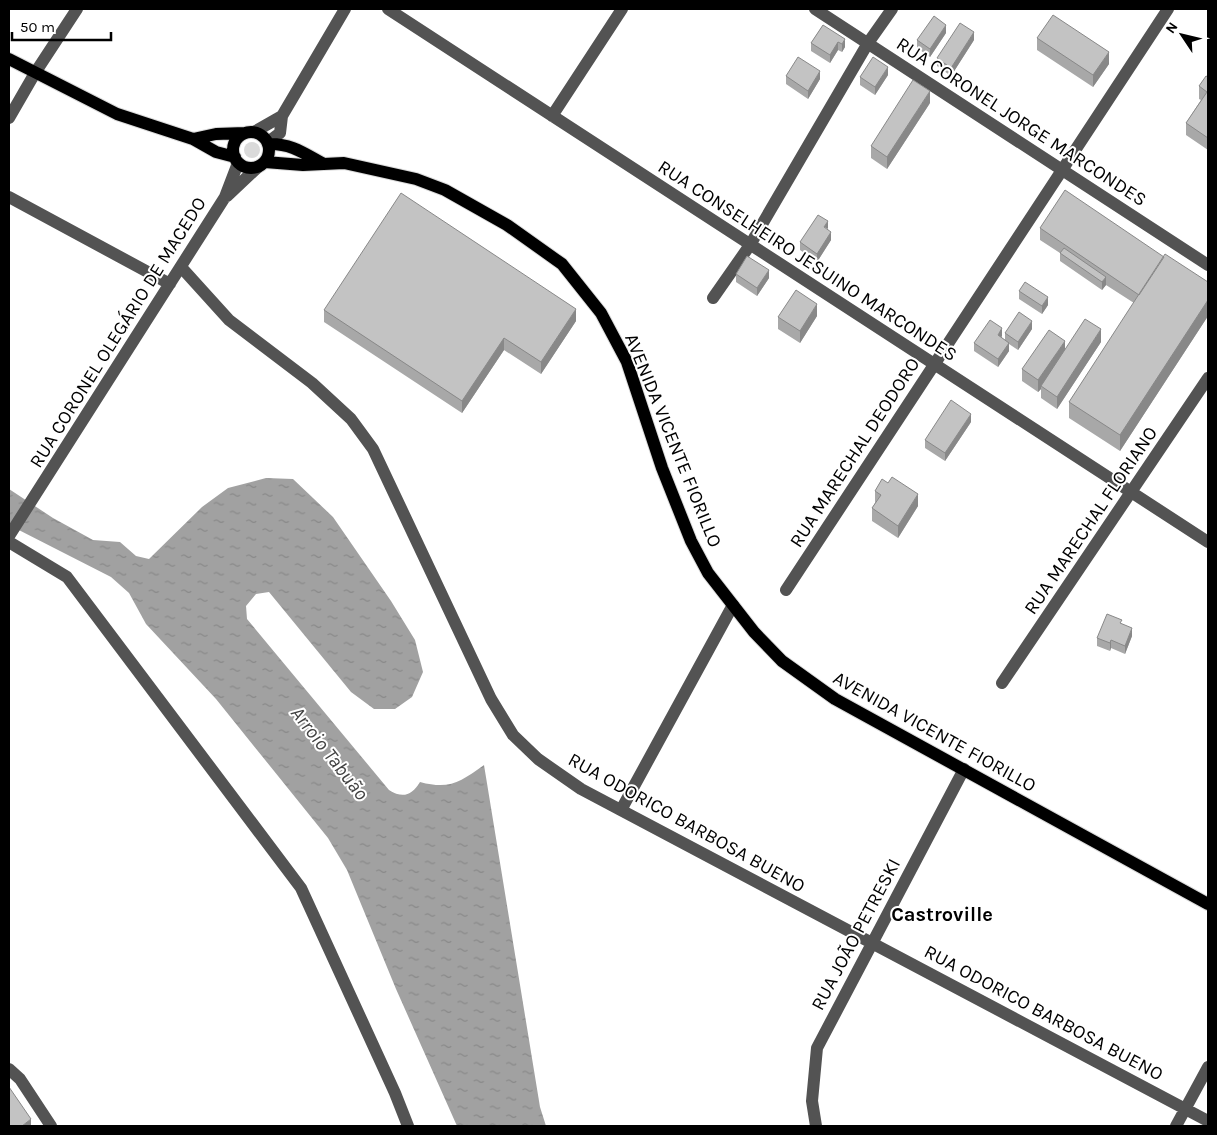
<svg xmlns="http://www.w3.org/2000/svg" width="1217" height="1135" font-family="Karla,sans-serif">
<defs>
<pattern id="water-ripples" width="26" height="14" patternUnits="userSpaceOnUse" patternTransform="scale(1.25)"><rect width="26" height="14" fill="#a1a1a1"/><path d="M2 4q2-2 4 0t4 0M15 11q2-2 4 0t4 0" fill="none" stroke="#898989"/></pattern>
</defs>
<rect width="100%" height="100%" fill="#fff"/>
<path fill="#dadada" d="M244 150a8 8 0 1 1 16 0a8 8 0 1 1-16 0Z"/>
<path fill="url(#water-ripples)" d="M266 478 293 479 333 517 391 601 415 640 423 672 412 697 395 709H374L351 692 269 592 256 594 246 606 247 619 389 790C403 799 412 795 420 782 450 790 460 782 484 765L540 1107 546 1126H457L396 989 347 870 328 838 216 699 146 624 129 593 111 577 9 525V489L53 518 93 540 120 542 136 556 149 559 202 507 228 488Z"/>
<g fill="none" stroke-linecap="round" stroke-linejoin="round">
<g stroke="#dbdbdb" stroke-width="14">
<path id="major" d="M9 59 117 114 193 139 216 152 235 157
M233 150a18 18 0 1 1 36 0a18 18 0 1 1-36 0Z
M193 139 216 134 245 133
M268 144C290 143 304 153 322 163
M265 162 303 165 344 163 416 179 445 190 507 225 562 264 601 313 627 362 662 468 691 541 708 573 754 632 782 661 835 699 1208 904"/>
</g>
<path stroke="#535353" stroke-width="12" d="M388 9 1208 542
M815 9 1208 265
M282 116 345 9
M552 116 622 9
M9 118 35 73 77 9
M254 132 282 116
M268 142 280 133 282 116
M227 196 259 166
M9 197 170 284
M181 267 229 320 312 383 351 419 373 449 491 699 513 735 538 759 581 789 1208 1121
M713 298 750 245 868 43 892 9
M9 536 225 197 238 163
M9 542 67 577 301 888 395 1093 408 1126
M786 590 1168 9
M1002 683 1208 378
M621 810 733 605
M9 1069 20 1079 51 1126
M816 1126 812 1101 817 1048 964 769
M1176 1126 1208 1067"/>
<use href="#major" stroke="#000" stroke-width="12"/>
</g>
<path fill="#a8a8a8" d="M823 25 845 47 842 52 838 50 830 63 811 51V43Z
M946 33 930 57 917 48V40Z
M1037 38 1109 64 1093 87 1037 50Z
M974 40 951 76 937 66V58Z
M888 75 875 95 860 85V77Z
M786 76 820 79 808 99 786 84Z
M1208 77V150L1186 135V123L1201 100 1199 99V86Z
M930 103 887 169 871 158V146Z
M1040 228 1164 257 1208 282V316L1120 451 1069 418V402L1134 303 1106 285 1102 290 1060 261V253L1040 240Z
M828 229 831 240 817 262 800 250V242Z
M736 274 769 278 757 296 736 282Z
M1019 291 1048 305 1042 314 1019 299Z
M324 310 576 321 541 374 504 350 462 413 324 322Z
M817 316 800 343 778 329V317Z
M1032 329 1018 350 1009 344V351L998 367 974 351V343L1002 336 1001 337 1005 340V333Z
M1101 342 1057 409 1041 398V389L1038 392 1022 381V369L1065 349Z
M971 422 945 461 925 448V440Z
M875 491 918 506 898 538 872 521V508L875 503Z
M1122 624 1132 636 1125 654 1111 648 1110 651 1097 646V638Z"/>
<path fill="#888" d="M946 25V33L930 57V49Z
M974 32V40L951 76V68Z
M845 39V47L842 52V44Z
M838 42V50L830 63V55Z
M1109 52V64L1093 87V75Z
M888 67V75L875 95V87Z
M820 71V79L808 99V91Z
M930 91V103L887 169V157Z
M828 221V229L824 227Z
M831 232V240L817 262V254Z
M769 270V278L757 296V288Z
M1106 277V285L1102 290V282Z
M1048 297V305L1042 314V306Z
M1208 300V316L1120 451V435Z
M817 304V316L800 343V331Z
M576 309V321L541 374V362Z
M1032 321V329L1018 350V342Z
M1002 328V336L998 343V335Z
M1101 329V342L1057 409V397Z
M504 338V350L462 413V401Z
M1065 341V353L1041 386V389L1038 392V380Z
M1009 343V351L998 367V359Z
M971 414V422L945 461V453Z
M918 494V506L898 538V526Z
M1132 628V636L1125 654V646Z
M1111 640V648L1110 651V643Z
M31 1119V1126H22Z"/>
<path fill="#c3c3c3" stroke="#888" d="M1053 15 1109 52 1093 75 1037 38Z
M934 16 946 25 930 49 917 40Z
M960 23 974 32 951 68 937 58Z
M823 25 845 39 842 44 838 42 830 55 811 43Z
M798 57 820 71 808 91 786 76Z
M873 57 888 67 875 87 860 77Z
M1206 76 1208 77V138L1186 123 1207 92 1199 86Z
M913 80 930 91 887 157 871 146Z
M1065 190 1164 257 1139 295 1040 228Z
M401 193 576 309 541 362 504 338 462 401 324 310Z
M818 215 828 221 824 227 831 232 817 254 800 242Z
M1064 248 1106 277 1102 282 1060 253Z
M1165 254 1208 282V300L1120 435 1069 402Z
M747 256 769 270 757 288 736 274Z
M1025 282 1048 297 1042 306 1019 291Z
M796 290 817 304 800 331 778 317Z
M1019 312 1032 321 1018 342 1005 333Z
M1085 319 1101 329 1057 397 1041 386Z
M990 320 1002 328 998 335 1009 343 998 359 974 343Z
M1049 330 1065 341 1038 380 1022 369Z
M951 400 971 414 945 453 925 440Z
M892 477 918 494 898 526 872 508 881 495 875 491 882 479 888 483Z
M1107 614 1122 620 1120 623 1132 628 1125 646 1111 640 1110 643 1097 638Z
M9 1087 31 1119 22 1126H9Z"/>
<g text-anchor="middle" stroke-width="4" stroke-linejoin="round" paint-order="stroke">
<g font-size="19" fill="#000" stroke="#fff">
<text transform="translate(1022 121) rotate(33)" y="7">RUA CORONEL JORGE MARCONDES</text>
<text transform="translate(808 260) rotate(33)" y="7">RUA CONSELHEIRO JESUINO MARCONDES</text>
<text transform="translate(117 332) rotate(-58)" y="7">RUA CORONEL OLEGÁRIO DE MACEDO</text>
<text transform="translate(674 440) rotate(68)" y="7">AVENIDA VICENTE FIORILLO</text>
<text transform="translate(854 452) rotate(-57)" y="7">RUA MARECHAL DEODORO</text>
<text transform="translate(1090 520) rotate(-56)" y="7">RUA MARECHAL FLORIANO</text>
<text transform="translate(935 731) rotate(29)" y="7">AVENIDA VICENTE FIORILLO</text>
<text transform="translate(687 822) rotate(29)" y="7">RUA ODORICO BARBOSA BUENO</text>
<text transform="translate(855 934) rotate(-62)" y="7">RUA JOÃO PETRESKI</text>
<text transform="translate(1044 1012) rotate(28)" y="7">RUA ODORICO BARBOSA BUENO</text>
</g>
<g font-size="20" font-style="italic" fill="#424242" stroke="#fff">
<text transform="translate(330 753) rotate(52)" y="7">Arroio Tabuão</text>
</g>
<g font-size="20" font-weight="bold" fill="#000" stroke="#fff">
<text x="942" y="921">Castroville</text>
</g>
</g>
<rect width="1217" height="1135" fill="none" stroke="#000000" stroke-width="20"/>
<g transform="translate(1182 35) rotate(305)" stroke="#ffffff" stroke-width="4" paint-order="stroke">
<path d="M0-4L9 19L0 12L-9 19Z" fill="#000000"/>
<text y="-8" font-size="14" font-weight="bold" text-anchor="middle" fill="#000000">N</text>
</g>
<path d="M12 32v8h99v-8" fill="none" stroke="#000000" stroke-width="2.5"/>
<text x="20" y="32" font-size="15" fill="#000000" stroke="#ffffff" stroke-width="4" paint-order="stroke">50 m</text>
</svg>
